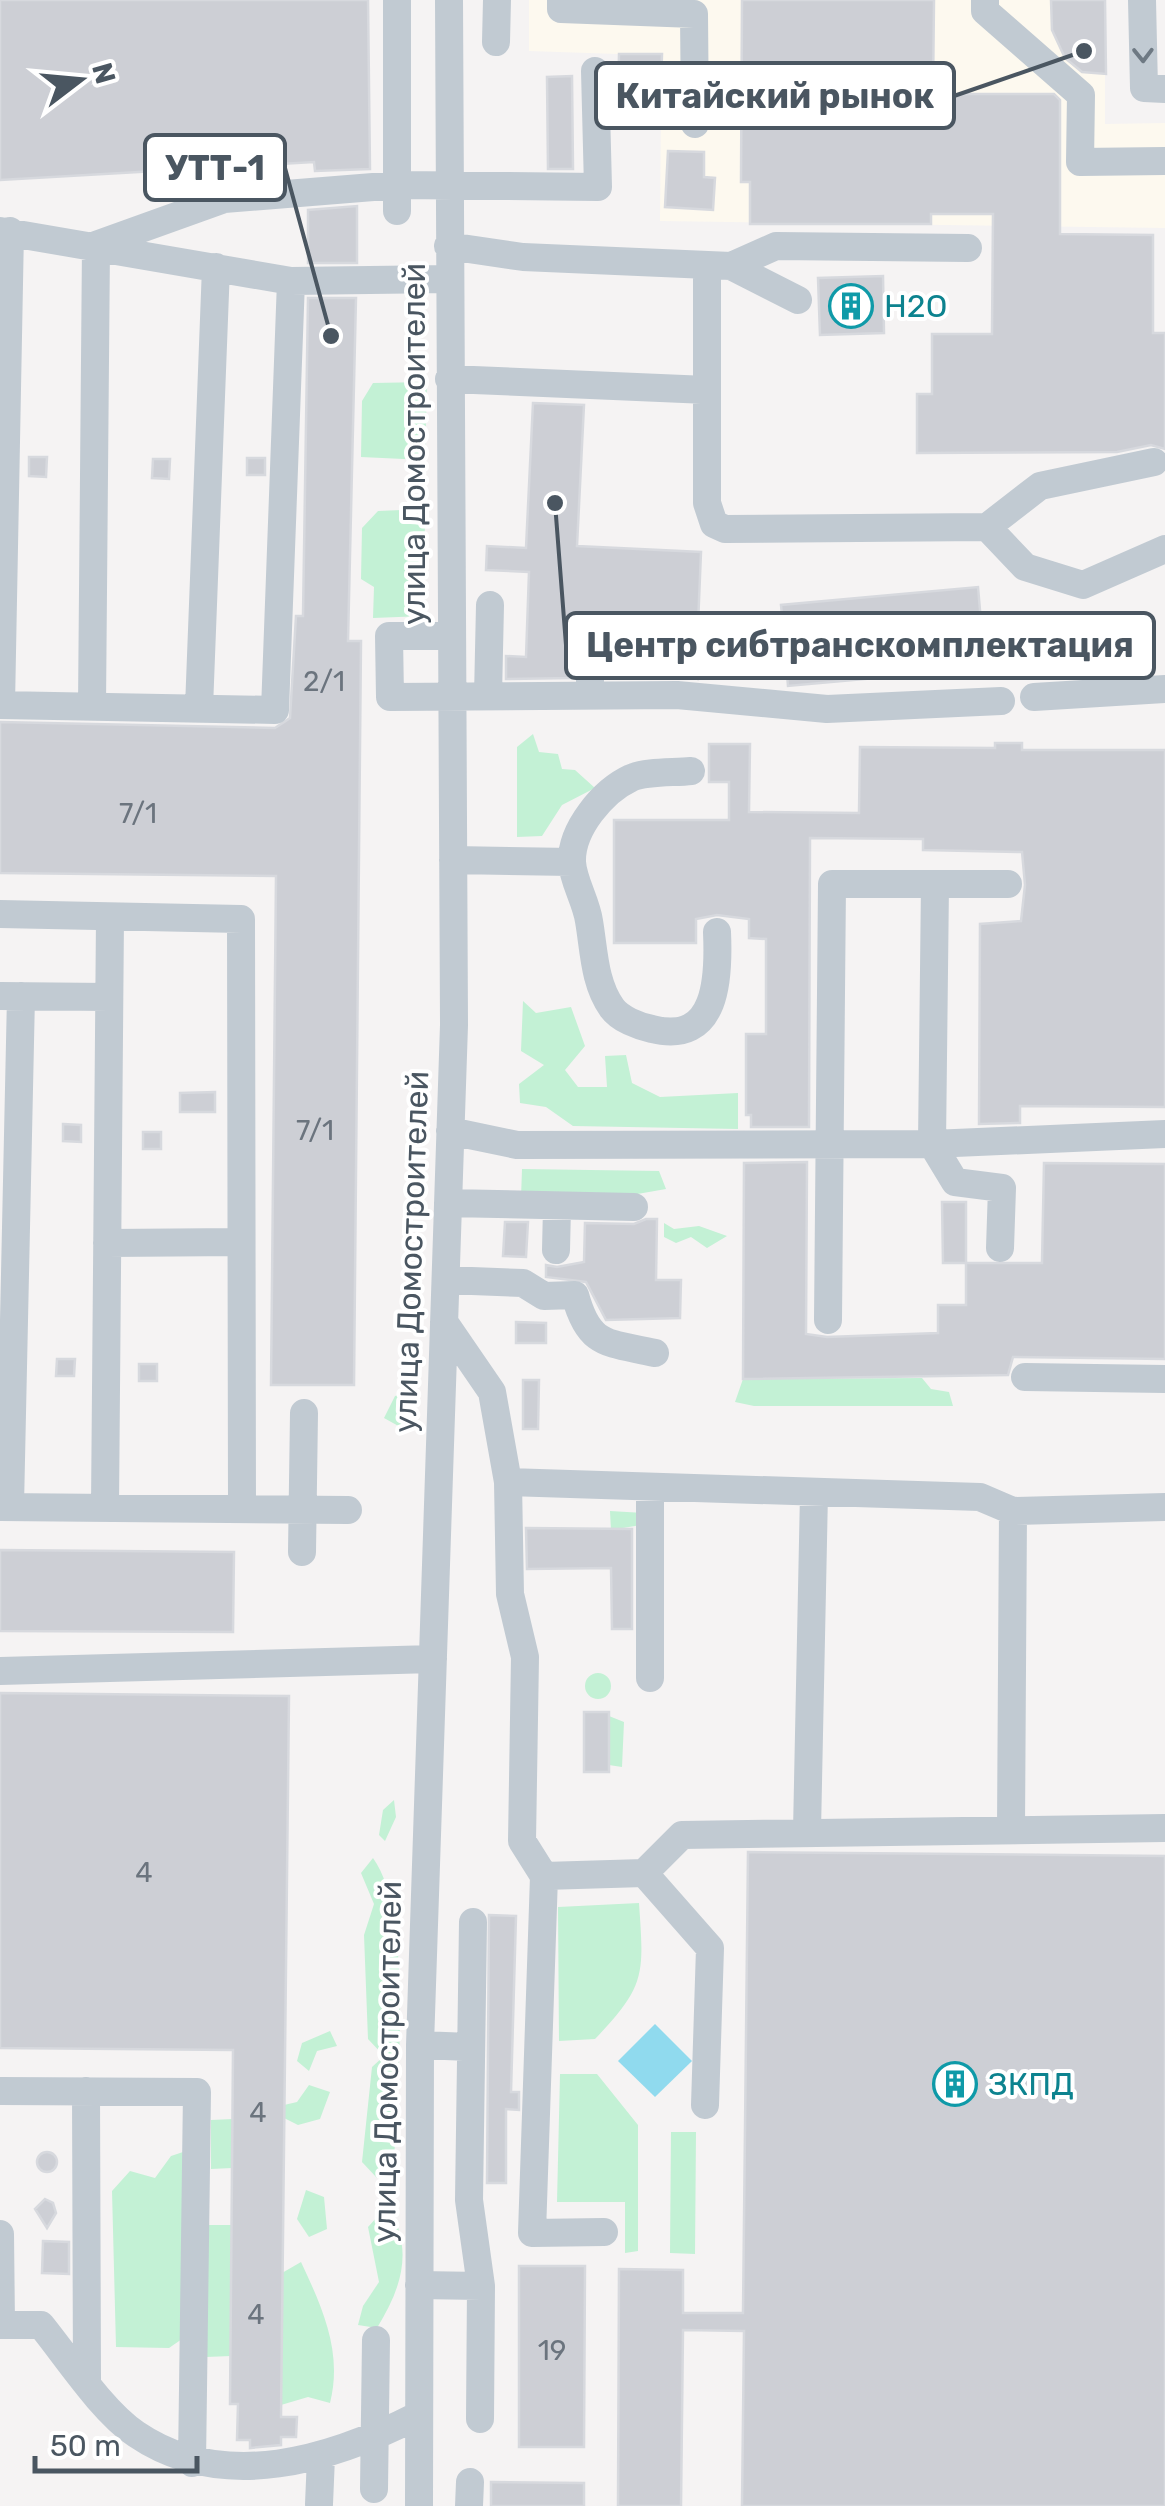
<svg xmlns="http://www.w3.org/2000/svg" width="1165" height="2506" font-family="Rubik,sans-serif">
<rect width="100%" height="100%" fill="#f5f3f3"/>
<path fill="#fdf9ef" d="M529 0H1105V124L1165 123V228L660 221 661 107 618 106V54L529 51Z"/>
<path fill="#c3f1d5" d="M427 382 425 460 361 457 362 401 373 383Z
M425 509 424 616 373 618 374 587 361 579 362 528 378 511Z
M533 734 539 752 558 754 562 769 575 770 595 788 562 805 542 836 517 837V747Z
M523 1001 536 1013 571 1007 585 1046 565 1070 578 1087H607L605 1056 626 1055 632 1083 660 1097 738 1093V1129L573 1126 546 1107 520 1103 519 1084 544 1065 521 1051Z
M522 1169 659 1171 666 1189 626 1196 521 1198Z
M664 1223 674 1229 699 1226 727 1236 707 1248 691 1237 676 1243 664 1237Z
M922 1378 931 1389 949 1392 953 1406H754L735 1402 743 1379Z
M411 1392 416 1413 402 1428 384 1418 395 1396Z
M610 1511 644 1513 641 1525 611 1530Z
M585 1686a13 13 0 1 1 26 0a13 13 0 1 1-26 0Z
M609 1716 624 1722 622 1767 609 1765Z
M394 1800 396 1817 385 1841 379 1835 383 1810Z
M373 1858C415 1916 396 2092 394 2168L377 2178 362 2162 372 2067 384 2056 368 2039 364 1935 374 1904 361 1873Z
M639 1903C644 1975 646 1986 595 2039L559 2041 558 1907Z
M330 2031 337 2046 317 2051 309 2071 297 2061 302 2043Z
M560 2074H597L638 2125V2251L625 2253V2202H557Z
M309 2085 330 2092 320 2119 298 2125 284 2118V2105L297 2102Z
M233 2119 232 2168 211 2169V2120Z
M671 2132H696L695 2254 670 2253Z
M183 2152 182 2339 169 2348 116 2347 112 2191 130 2171 155 2178 171 2156Z
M306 2190 324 2197 327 2229 309 2237 297 2219Z
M388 2205C414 2250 402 2287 377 2328L358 2325 363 2306 379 2282 368 2227Z
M207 2225H232L231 2356 206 2357Z
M301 2262C322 2307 343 2352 330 2403L308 2397 281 2405 282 2273Z"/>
<path fill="#90daee" d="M655 2024 692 2061 655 2097 618 2061Z"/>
<path fill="#cdcfd5" stroke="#d7d9de" stroke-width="2.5" d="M0 0H368L370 169 315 171 314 162 0 180Z
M742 0H934L933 94H1054L1060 100V234L1153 235V333H1165V449L1151 445 1117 452 917 453V394H932V334H992L993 214H931V224H750V182H741Z
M1051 0H1105L1106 74 1082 72 1065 58 1052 30Z
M619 54H662L661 89H675V107L618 106Z
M572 76 573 169H548L547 77Z
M668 151 704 152V177L715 178 713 210 665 207Z
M357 206V263H308V210Z
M883 276 884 333 820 335 818 278Z
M308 298H356L348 641H361L354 1385H271L276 876 0 873V722L275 728 290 718 296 616H303Z
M533 403 584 405 577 546 701 552 698 625 725 650 698 679 670 657 669 678 608 676 606 639 591 630 574 639 572 678 506 679V656L526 657 529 572 486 570 487 546 526 548Z
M29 457H47L46 477 29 476Z
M247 458H265V475H247Z
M153 459H170L169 479 152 478Z
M978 587 985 668 788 686 781 605Z
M995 743H1022V750H1165V1107L1020 1106V1123L979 1124 980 924 1021 921 1025 885 1022 852 923 850V839L810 838 809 1127H751V1115H746V1034H766V939L749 938V919L717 915 696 919V943H614V820H729V782H709V744H750L749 812 859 813 860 747 995 748Z
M215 1092V1112H180V1093Z
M63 1124 81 1125V1142L63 1141Z
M143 1132H161V1149H143Z
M807 1162 806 1334 827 1337 938 1333V1305H966V1263H1042L1044 1163 1165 1164V1359L1013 1357 1008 1375 743 1379 744 1163Z
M942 1202H966V1263H943Z
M646 1219H657L656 1280H681L680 1318 606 1320 586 1282 546 1277V1265L557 1267 584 1262 585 1223 634 1224Z
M505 1222H528L526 1257 503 1256Z
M516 1322 546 1323V1343H516Z
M57 1359H75L74 1376H56Z
M139 1364H157V1381H139Z
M523 1380H539L538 1429H523Z
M526 1528 632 1529V1629H612L611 1568 527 1569Z
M0 1550 234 1552 233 1632 0 1631Z
M0 1693 289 1696 281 2417H297L296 2437H281V2445L250 2448V2440H237L238 2404H230L233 2050 0 2048Z
M584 1712H609V1772H584Z
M748 1852 1165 1856V2506H742L744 2331 683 2330 681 2506H618L619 2269 683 2270V2313H743Z
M489 1915 516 1916 511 2092H519V2110L506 2109V2183H487Z
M37 2162a10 10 0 1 1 20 0a10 10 0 1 1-20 0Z
M45 2199 53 2203 56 2213 47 2228 35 2209Z
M43 2241 69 2242V2274L42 2273Z
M519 2266H585L584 2447H519Z
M491 2482 584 2483V2506H491Z"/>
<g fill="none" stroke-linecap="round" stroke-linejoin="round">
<path stroke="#c1cad2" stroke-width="28" d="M397 0V211
M561 0V9L694 14 695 124
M985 0V11L1081 95 1080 162 1165 161
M1142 0 1144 88 1165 89
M496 42 497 0
M0 231 291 281 448 279
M448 246 523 257 731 266 776 246 968 248
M707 265V503L714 524 725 529 987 527 1040 486 1154 462
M731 266 798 300
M449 379 707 390
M987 527 1025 567 1083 585 1165 549
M451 636H389L390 697 677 695 827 709 1001 701
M590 695V647
M488 696 490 605
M1034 697 1165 689
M0 705 275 710 291 281
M1 705 10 231
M92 706 96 245 224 199 398 185 598 187 595 71
M199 708 216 267
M691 771C674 773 647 771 631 778 603 791 571 829 572 862 573 881 586 901 589 921 594 950 594 983 612 1008 620 1019 638 1026 652 1029 718 1046 719 976 717 932
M453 860 572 862
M935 884 932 1144 955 1182 1002 1188 1000 1248
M0 914 241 919 242 1508
M0 996 109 997
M450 1131 517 1145 932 1144 1165 1134
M448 1203 634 1207
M107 1243 241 1242
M556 1250 557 1207
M446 1280 523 1283 544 1296 575 1295C589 1347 607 1342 655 1353
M828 1320 832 884H1008
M444 1322 492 1392 508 1482 510 1594 525 1657 522 1841 544 1876 644 1873 682 1835 1165 1828
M1025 1377 1165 1379
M508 1482 980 1497 1013 1511 1165 1507
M650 1487V1678
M10 1506 21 996
M0 1507 348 1510
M105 1507 110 917
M302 1552 304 1413
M0 1671 433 1659
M1011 1828 1013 1511
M807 1831 814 1493
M644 1873 710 1948 705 2105
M544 1876 532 2233 604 2232
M473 1922 469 2200 481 2286 480 2419
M420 2045 470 2047
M0 2091 197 2092 192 2463
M86 2091 87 2382
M0 2234 1 2325
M419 2285 481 2286
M0 2325H41C67 2357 102 2411 136 2434 224 2494 333 2459 419 2415
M374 2489 376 2340
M319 2504 321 2457
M419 2506 420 2045 454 1025 449 0
M469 2506 470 2482"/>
</g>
<defs><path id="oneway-chevron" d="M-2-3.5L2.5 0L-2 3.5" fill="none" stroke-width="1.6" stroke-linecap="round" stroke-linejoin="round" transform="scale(2.5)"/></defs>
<use stroke="#6e7983" href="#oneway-chevron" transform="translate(1143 55) rotate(89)"/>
<defs>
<g id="building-ring" transform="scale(2.25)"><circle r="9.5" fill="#fff" stroke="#0f9aa8" stroke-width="1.5"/><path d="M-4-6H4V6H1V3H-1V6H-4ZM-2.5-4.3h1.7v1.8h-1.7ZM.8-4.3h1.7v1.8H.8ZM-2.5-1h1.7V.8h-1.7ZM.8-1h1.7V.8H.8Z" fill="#0f9aa8"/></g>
</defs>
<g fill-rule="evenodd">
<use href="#building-ring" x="851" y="306"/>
<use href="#building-ring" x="955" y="2084"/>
</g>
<g text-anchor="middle" stroke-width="8" stroke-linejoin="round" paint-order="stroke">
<g font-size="28" fill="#6b747e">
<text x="324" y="691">2/1</text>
<text x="138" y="823">7/1</text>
<text x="315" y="1140">7/1</text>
<text x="144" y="1882">4</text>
<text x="258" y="2122">4</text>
<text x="256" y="2324">4</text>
<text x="552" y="2360">19</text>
</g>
<g font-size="32" fill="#0d838f" stroke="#fff" text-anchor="start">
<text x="884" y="317">H2O</text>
<text x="988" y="2095">ЗКПД</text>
</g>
<g font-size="32" fill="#4a5661" stroke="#fff">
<text transform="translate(414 444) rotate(-90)" y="11">улица Домостроителей</text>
<text transform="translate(411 1252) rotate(-88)" y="11">улица Домостроителей</text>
<text transform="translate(387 2062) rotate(-89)" y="11">улица Домостроителей</text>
</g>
</g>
<path fill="none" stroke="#4a5661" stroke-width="4" d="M1084 51L954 96M331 336L285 168M555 503L566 645"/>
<g fill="#4a5661" stroke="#fff" stroke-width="4">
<circle cx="1084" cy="51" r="10"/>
<circle cx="331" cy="336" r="10"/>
<circle cx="555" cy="503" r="10"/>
</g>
<g fill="#fff" stroke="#4a5661" stroke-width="4">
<rect x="596" y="63" width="358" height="65" rx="10"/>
<rect x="145" y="135" width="140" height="65" rx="10"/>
<rect x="566" y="613" width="588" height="65" rx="10"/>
</g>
<g font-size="35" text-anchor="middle" font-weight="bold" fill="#4a5661">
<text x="775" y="108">Китайский рынок</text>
<text x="215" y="180">УТТ-1</text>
<text x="860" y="657">Центр сибтранскомплектация</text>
</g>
<g transform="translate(80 80) rotate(74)" stroke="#ffffff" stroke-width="8" paint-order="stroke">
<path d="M0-8L18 38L0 25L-18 38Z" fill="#4a5661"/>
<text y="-15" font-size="28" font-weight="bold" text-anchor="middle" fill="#4a5661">N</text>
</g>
<path d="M35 2456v15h162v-15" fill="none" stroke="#4a5661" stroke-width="5"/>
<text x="50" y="2456" font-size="30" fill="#4a5661" stroke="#ffffff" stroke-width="8" paint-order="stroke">50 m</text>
</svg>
